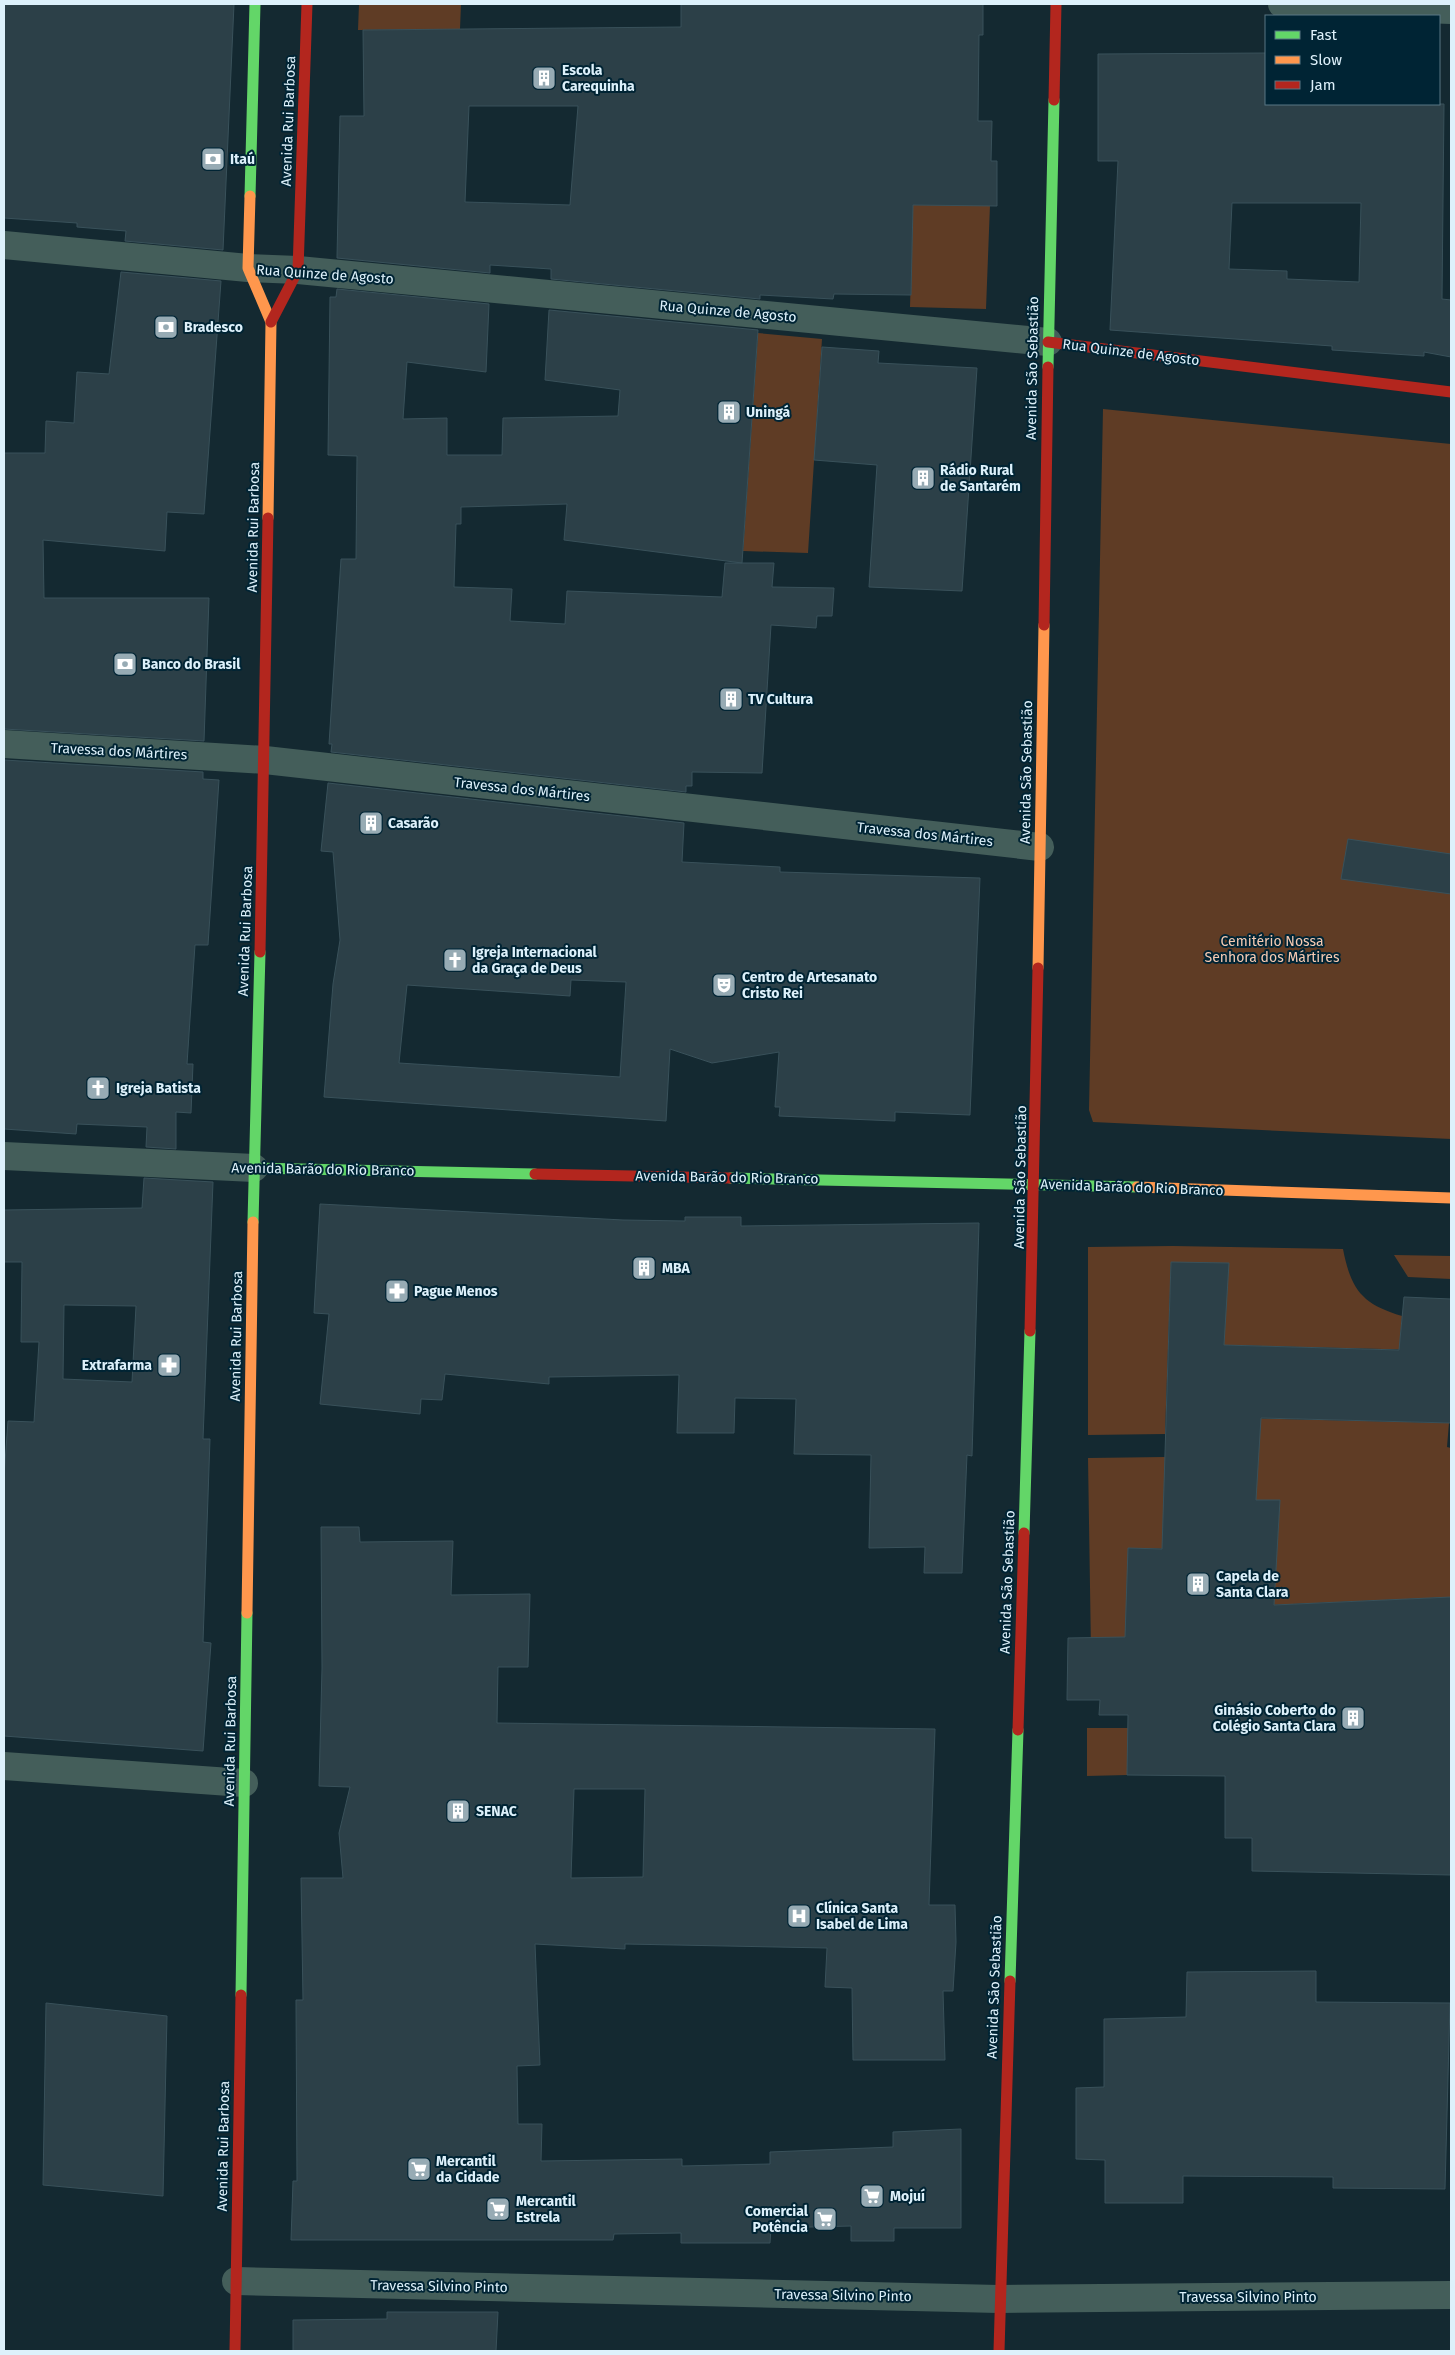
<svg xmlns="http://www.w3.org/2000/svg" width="1455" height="2355" font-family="'Fira Sans',sans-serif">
<rect width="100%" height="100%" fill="#142931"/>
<path fill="#5f3c25" d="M359 4H461L460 29 358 30Z
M913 205H990L986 309 910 307Z
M758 333 822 339 808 553 743 551Z
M1103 409 1451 444V1139L1093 1122 1089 1110Z
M1173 1246 1343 1249C1351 1290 1362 1304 1402 1316L1400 1340 1425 1341 1424 1350 1224 1345 1171 1263 1165 1434 1088 1435V1247Z
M1394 1255 1451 1256V1279L1408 1277Z
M1243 1418 1449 1423 1447 1447 1451 1448V1597L1268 1605 1276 1562 1280 1500H1256Z
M1165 1457 1232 1550 1128 1548 1230 1624 1091 1651 1088 1458Z
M1087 1728H1128L1127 1775 1087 1776Z"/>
<path fill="#2c4048" stroke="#39515a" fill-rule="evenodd" d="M4 4H234L223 250 125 241 126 231 77 227V223L4 218Z
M681 4H983V35H979L978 121H992L991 161H997V206L913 205 911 295 834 294 833 299 760 295V299L551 279V269L490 265V273L337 258 340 116H364L363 30 681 27ZM469 106H578L570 205 465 202Z
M1266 53V104H1444L1442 299 1451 300V357L1424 352V356L1332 350V346L1110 330 1118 161H1098V54ZM1232 203H1361L1359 282 1287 279V271L1229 269Z
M121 272 221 281 204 514 167 512 165 551 43 540 44 598H209L204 741 4 729V453H45L46 421 74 423 77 372 109 374Z
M337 289 489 304 486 372 407 362 403 419 447 418V455H502L503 418 618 416 620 390 545 380 549 310 758 330 742 563 564 540 567 504 461 507V524H456L454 587 512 589 510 621 565 624 567 591 722 597 725 563H774L772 587 834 588 832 616H817L816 628 771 625 762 773 692 772V786H686V792L331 752 332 744H329L341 559H356L357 456 328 455 330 297H336Z
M822 347 879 351 878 363 977 368 962 591 869 587 877 465 814 460Z
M4 760 203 772V779L219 780 208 945H195L187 1064H193L191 1113 176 1112V1149L146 1147 147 1127 77 1124 76 1134 4 1129Z
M328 783 684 823 682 862 780 867V872L980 878 970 1115 895 1112V1121L779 1116 780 1107H775L779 1052 712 1063 670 1049 666 1121 324 1097 333 984 340 940 333 852 321 851ZM571 980 626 982 620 1077 399 1063 407 985 570 996Z
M1348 839 1451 854V894L1341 879Z
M144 1178 213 1182 203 1439H210L203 1642 211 1643 203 1751 4 1736V1476L8 1421 34 1422 39 1342H21L22 1262H4V1210L142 1208ZM64 1305 136 1306 132 1382 63 1379Z
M320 1204 623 1220 685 1221V1217H741V1226L979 1223 972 1456 967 1455 962 1573H924L925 1547 869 1548 871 1455 794 1454 796 1399 735 1398 734 1433H677L679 1375 549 1377V1384L445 1374 442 1400 421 1399 420 1414 320 1404 329 1314 314 1313Z
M1171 1262 1229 1263 1224 1345 1399 1350 1404 1297 1451 1299V1423L1261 1418 1256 1500H1280L1274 1605 1451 1597V1875L1252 1871V1838H1225V1776L1127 1775 1128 1715H1099L1100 1700H1067L1068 1638 1125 1637 1128 1548 1162 1549Z
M321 1527H359L360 1542 453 1541 451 1595 530 1594 528 1667H498L497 1723 935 1729 929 1905H955L956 1942 953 1991H943L945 2060H853L852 1988 825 1987 827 1948 625 1944V1949L535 1944 540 2065 517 2066 518 2124H542L541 2161 682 2159V2166L770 2164V2152L893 2147V2132L961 2129V2228H894V2241H851V2226L771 2228 770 2243H681V2233L614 2234 613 2240H291L293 2181H297L296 2000H303L301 1878H343L339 1833 350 1787 319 1786 322 1668ZM574 1789H645L643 1877 571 1878Z
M1316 1971V2002L1450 2003 1445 2189 1333 2188V2177L1183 2176V2203H1105V2160L1076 2159V2088L1104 2087V2019L1186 2017 1187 1972Z
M46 2003 167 2016 163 2196 43 2185Z
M387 2312H498L496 2351H293V2320L387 2319Z"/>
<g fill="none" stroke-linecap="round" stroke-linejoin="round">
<path stroke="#445e5a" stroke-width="28" d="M1282 4 1451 10
M4 245 248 268 298 270 1048 342
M4 744 265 760 1040 847
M4 1156 254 1168
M4 1766 244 1783
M236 2281 999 2299 1451 2295"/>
<path stroke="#63d668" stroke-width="11" d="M250 196 255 4
M1048 367 1054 100
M254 1168 535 1174
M730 1178 1137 1187
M253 1222 260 952
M1024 1533 1030 1331
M1010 1981 1018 1730
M241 1995 247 1613"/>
<path stroke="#ff974d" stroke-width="11" d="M250 196 248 268 271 322 268 518
M1038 968 1044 625
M1137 1187 1451 1198
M247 1613 253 1222"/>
<path stroke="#b3261e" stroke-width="11" d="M1054 100 1056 4
M271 322 298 270 307 4
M1048 342 1451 392
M1044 625 1048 367
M260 952 268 518
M535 1174 730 1178
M1030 1331 1038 968
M1018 1730 1024 1533
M235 2351 241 1995
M999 2351 1010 1981"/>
</g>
<defs>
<g id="building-square" transform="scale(1.25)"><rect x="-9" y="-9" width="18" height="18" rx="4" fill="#97abb4" stroke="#002434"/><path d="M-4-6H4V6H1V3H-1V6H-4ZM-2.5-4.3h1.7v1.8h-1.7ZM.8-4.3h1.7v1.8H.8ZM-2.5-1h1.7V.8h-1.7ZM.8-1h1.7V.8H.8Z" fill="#fff"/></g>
<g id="bank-square" transform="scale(1.25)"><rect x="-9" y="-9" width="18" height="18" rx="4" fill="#97abb4" stroke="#002434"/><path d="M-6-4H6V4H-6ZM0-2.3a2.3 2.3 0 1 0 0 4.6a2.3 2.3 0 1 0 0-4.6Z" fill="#fff"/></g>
<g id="church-square" transform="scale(1.25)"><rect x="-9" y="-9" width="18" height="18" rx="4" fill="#97abb4" stroke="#002434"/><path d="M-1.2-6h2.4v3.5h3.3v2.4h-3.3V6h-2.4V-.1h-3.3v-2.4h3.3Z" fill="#fff"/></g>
<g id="theatre-square" transform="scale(1.25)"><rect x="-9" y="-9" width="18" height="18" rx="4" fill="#97abb4" stroke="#002434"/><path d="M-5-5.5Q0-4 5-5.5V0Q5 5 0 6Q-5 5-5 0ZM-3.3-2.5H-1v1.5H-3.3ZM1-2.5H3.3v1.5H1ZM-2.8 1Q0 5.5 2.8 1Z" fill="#fff"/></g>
<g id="pharmacy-square" transform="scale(1.25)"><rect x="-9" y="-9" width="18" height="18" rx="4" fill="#97abb4" stroke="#002434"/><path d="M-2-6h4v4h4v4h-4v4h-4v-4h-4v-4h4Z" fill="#fff"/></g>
<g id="hospital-square" transform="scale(1.25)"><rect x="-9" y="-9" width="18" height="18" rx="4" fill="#97abb4" stroke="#002434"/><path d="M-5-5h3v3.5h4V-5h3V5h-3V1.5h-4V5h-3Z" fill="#fff"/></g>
<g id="supermarket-square" transform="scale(1.25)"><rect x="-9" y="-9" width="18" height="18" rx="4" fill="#97abb4" stroke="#002434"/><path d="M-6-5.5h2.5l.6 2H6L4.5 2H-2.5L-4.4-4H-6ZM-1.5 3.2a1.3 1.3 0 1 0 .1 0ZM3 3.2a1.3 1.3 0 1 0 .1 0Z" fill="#fff"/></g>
</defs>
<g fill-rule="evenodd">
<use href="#building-square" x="544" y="78"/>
<use href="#bank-square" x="213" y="159"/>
<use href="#bank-square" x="166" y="327"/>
<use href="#building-square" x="729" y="412"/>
<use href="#building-square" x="923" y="478"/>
<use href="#bank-square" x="125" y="664"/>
<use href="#building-square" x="731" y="699"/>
<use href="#building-square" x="371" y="823"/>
<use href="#church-square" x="455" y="960"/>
<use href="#theatre-square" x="724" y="985"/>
<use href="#church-square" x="98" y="1088"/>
<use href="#building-square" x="644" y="1268"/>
<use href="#pharmacy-square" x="397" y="1291"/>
<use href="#pharmacy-square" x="169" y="1365"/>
<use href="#building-square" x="1198" y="1584"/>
<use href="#building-square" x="1353" y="1718"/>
<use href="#building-square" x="458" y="1811"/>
<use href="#hospital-square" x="799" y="1916"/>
<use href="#supermarket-square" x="419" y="2169"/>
<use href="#supermarket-square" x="872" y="2196"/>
<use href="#supermarket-square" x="498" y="2209"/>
<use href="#supermarket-square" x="825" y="2219"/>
</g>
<g text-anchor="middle" stroke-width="4" stroke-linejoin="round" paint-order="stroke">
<g font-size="14" font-weight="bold" fill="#ddf1fb" stroke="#002434" text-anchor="start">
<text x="562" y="75">Escola<tspan x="562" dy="16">Carequinha</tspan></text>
<text x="230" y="164">Itaú</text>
<text x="184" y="332">Bradesco</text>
<text x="746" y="417">Uningá</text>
<text x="940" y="475">Rádio Rural<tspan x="940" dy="16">de Santarém</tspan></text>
<text x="142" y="669">Banco do Brasil</text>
<text x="748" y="704">TV Cultura</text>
<text x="388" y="828">Casarão</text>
<text x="472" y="957">Igreja Internacional<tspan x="472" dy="16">da Graça de Deus</tspan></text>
<text x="742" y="982">Centro de Artesanato<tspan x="742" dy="16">Cristo Rei</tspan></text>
<text x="116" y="1093">Igreja Batista</text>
<text x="662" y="1273">MBA</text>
<text x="414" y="1296">Pague Menos</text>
<text x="152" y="1370" text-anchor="end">Extrafarma</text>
<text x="1216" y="1581">Capela de<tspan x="1216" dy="16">Santa Clara</tspan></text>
<text x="1336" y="1715" text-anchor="end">Ginásio Coberto do<tspan x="1336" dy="16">Colégio Santa Clara</tspan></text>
<text x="476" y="1816">SENAC</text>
<text x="816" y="1913">Clínica Santa<tspan x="816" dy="16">Isabel de Lima</tspan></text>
<text x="436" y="2166">Mercantil<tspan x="436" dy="16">da Cidade</tspan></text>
<text x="890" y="2201">Mojuí</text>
<text x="516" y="2206">Mercantil<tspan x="516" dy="16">Estrela</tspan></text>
<text x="808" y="2216" text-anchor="end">Comercial<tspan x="808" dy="16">Potência</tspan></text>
</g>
<g font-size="14" fill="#ddf1fb" stroke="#002434">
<text transform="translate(288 121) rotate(-88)" y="5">Avenida Rui Barbosa</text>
<text transform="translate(325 274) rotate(4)" y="5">Rua Quinze de Agosto</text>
<text transform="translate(728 311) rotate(5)" y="5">Rua Quinze de Agosto</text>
<text transform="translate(1131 352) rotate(7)" y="5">Rua Quinze de Agosto</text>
<text transform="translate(1032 368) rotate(-89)" y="5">Avenida São Sebastião</text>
<text transform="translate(253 527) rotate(-89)" y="5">Avenida Rui Barbosa</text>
<text transform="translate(119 751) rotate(3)" y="5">Travessa dos Mártires</text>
<text transform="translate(1026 772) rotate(-89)" y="5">Avenida São Sebastião</text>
<text transform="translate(522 789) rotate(6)" y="5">Travessa dos Mártires</text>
<text transform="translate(925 834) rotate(6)" y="5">Travessa dos Mártires</text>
<text transform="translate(245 931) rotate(-88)" y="5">Avenida Rui Barbosa</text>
<text transform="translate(323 1169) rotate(1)" y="5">Avenida Barão do Rio Branco</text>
<text transform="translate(727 1177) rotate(1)" y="5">Avenida Barão do Rio Branco</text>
<text transform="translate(1020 1177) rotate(-89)" y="5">Avenida São Sebastião</text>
<text transform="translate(1132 1187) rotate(2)" y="5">Avenida Barão do Rio Branco</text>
<text transform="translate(236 1336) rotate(-89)" y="5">Avenida Rui Barbosa</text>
<text transform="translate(1007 1582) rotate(-88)" y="5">Avenida São Sebastião</text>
<text transform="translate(230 1741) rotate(-89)" y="5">Avenida Rui Barbosa</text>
<text transform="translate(994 1987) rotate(-88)" y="5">Avenida São Sebastião</text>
<text transform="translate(223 2146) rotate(-89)" y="5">Avenida Rui Barbosa</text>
<text transform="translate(439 2286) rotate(1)" y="5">Travessa Silvino Pinto</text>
<text transform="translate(843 2295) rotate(1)" y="5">Travessa Silvino Pinto</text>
<text x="1248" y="2302">Travessa Silvino Pinto</text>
</g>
<g font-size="14" fill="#f7cbb3" stroke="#002434">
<text x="1272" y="946">Cemitério Nossa<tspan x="1272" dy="16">Senhora dos Mártires</tspan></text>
</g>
</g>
<rect width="1455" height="2355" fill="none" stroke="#ddf1fb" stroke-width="10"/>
<rect x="1265" y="15" width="175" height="90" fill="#002434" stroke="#587684"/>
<rect x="1275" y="31" width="25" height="8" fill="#63d668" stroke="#587684"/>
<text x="1310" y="40" font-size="15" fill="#ddf1fb">Fast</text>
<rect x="1275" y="56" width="25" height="8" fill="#ff974d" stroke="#587684"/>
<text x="1310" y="65" font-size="15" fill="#ddf1fb">Slow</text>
<rect x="1275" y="81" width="25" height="8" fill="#b3261e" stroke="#587684"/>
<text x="1310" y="90" font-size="15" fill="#ddf1fb">Jam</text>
</svg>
